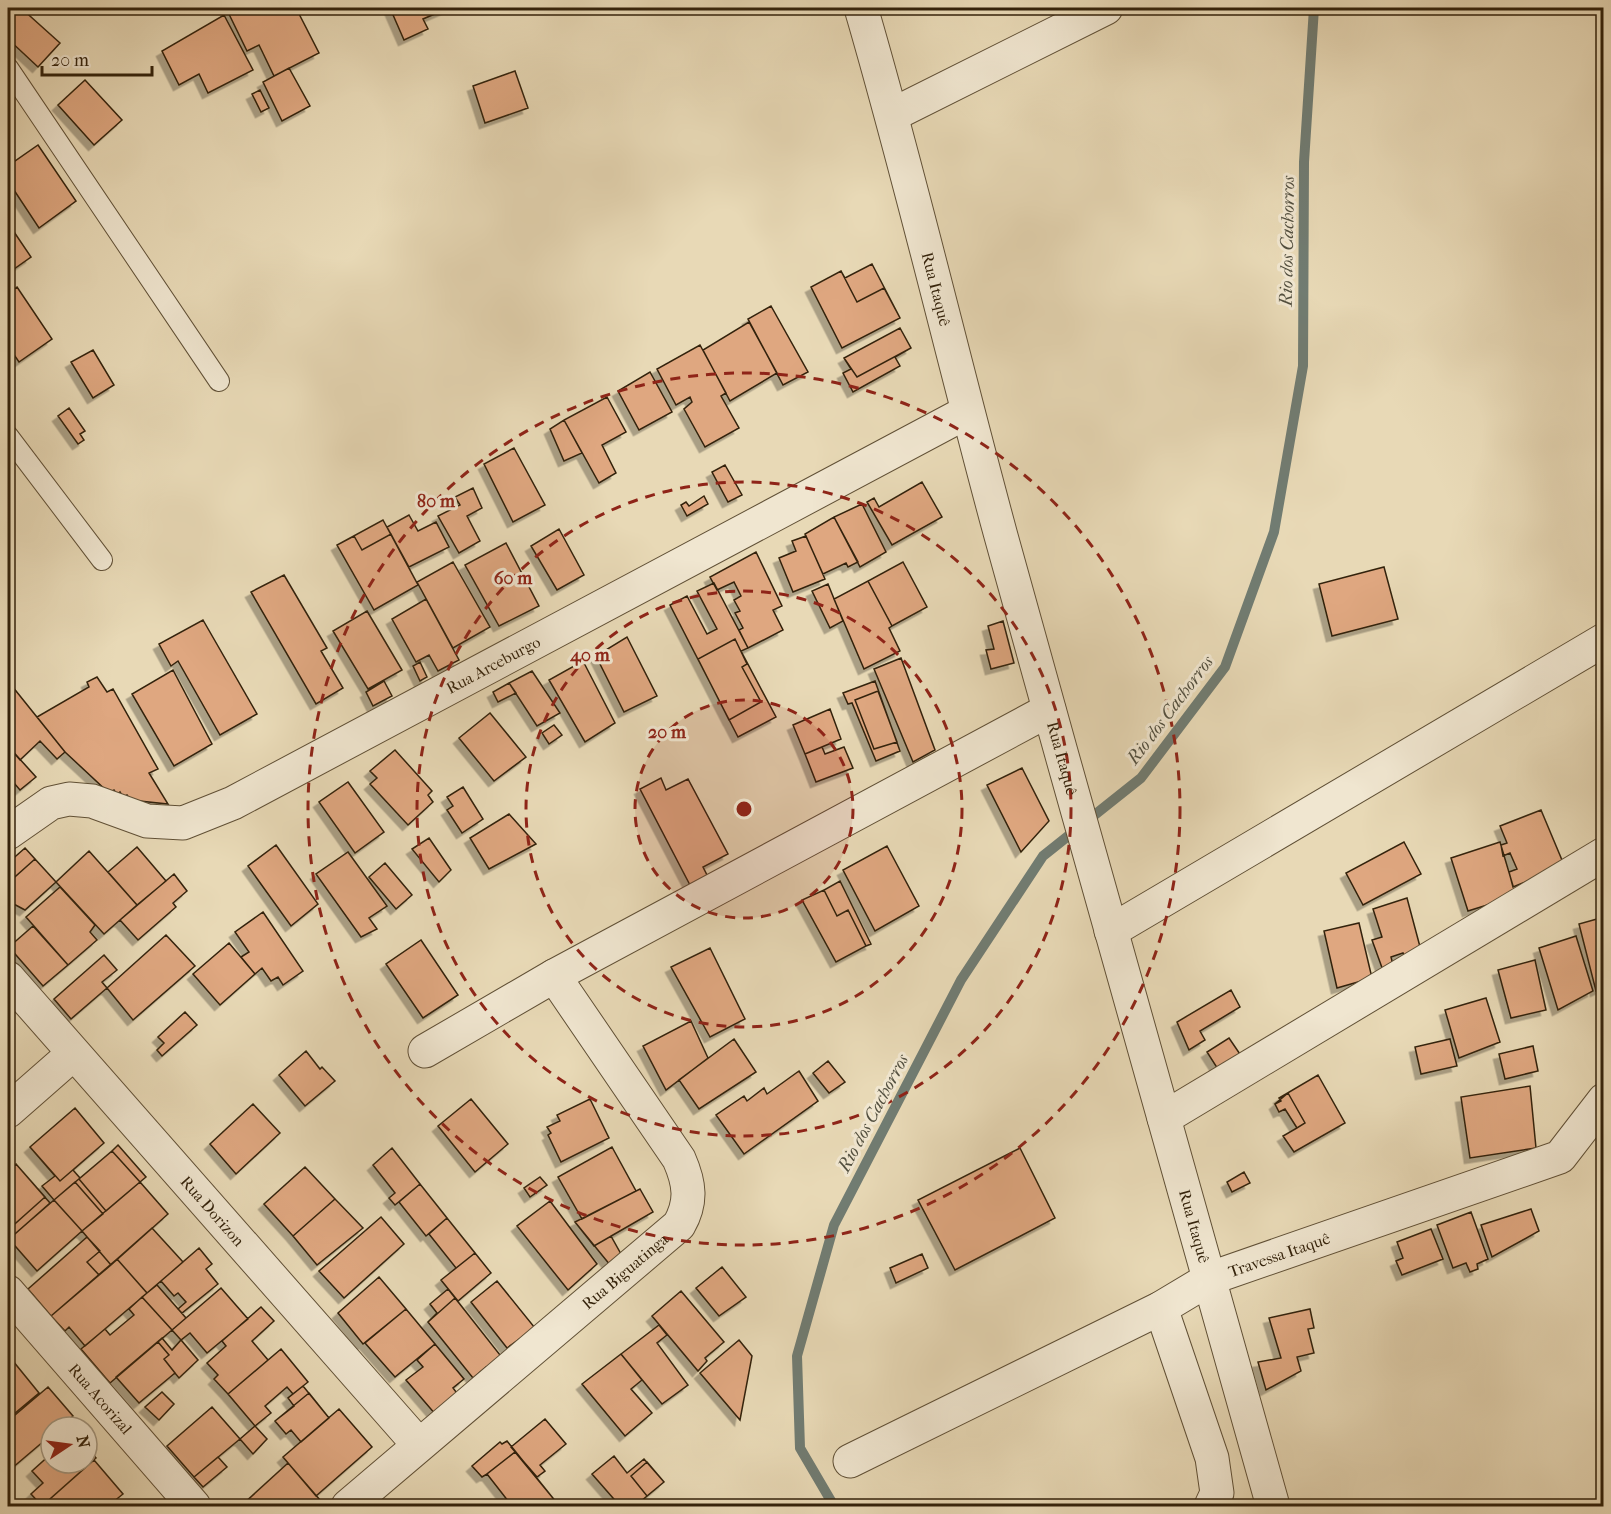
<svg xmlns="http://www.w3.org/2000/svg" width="1611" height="1514" font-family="'IM FELL French Canon',serif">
<defs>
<filter id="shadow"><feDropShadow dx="-5.5" dy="5.5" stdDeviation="0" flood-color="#0004"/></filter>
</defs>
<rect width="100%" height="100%" fill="#e8d9b6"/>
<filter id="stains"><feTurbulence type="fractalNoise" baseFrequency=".00333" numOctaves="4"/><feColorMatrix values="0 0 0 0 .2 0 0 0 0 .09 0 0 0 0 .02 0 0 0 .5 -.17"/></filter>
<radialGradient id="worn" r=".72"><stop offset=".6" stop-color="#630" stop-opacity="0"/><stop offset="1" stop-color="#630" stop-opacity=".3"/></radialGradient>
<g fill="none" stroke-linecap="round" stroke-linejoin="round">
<path stroke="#717c72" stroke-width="10" d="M834 1506 800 1448 797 1356 834 1225 961 980 1043 856 1141 778 1225 667 1274 532 1303 366 1304 162 1314 8"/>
</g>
<path fill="#dfa780" stroke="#33220b" stroke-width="1.5" filter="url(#shadow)" d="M8 8H21L60 43 38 67 8 39Z
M226 8H296L319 53 274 76 259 45 247 51Z
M390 8H449L423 19 428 29 404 40Z
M224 15 253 70 208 93 199 74 179 85 162 51Z
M289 68 310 106 282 121 263 82Z
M515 71 528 108 485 123 473 86Z
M85 80 122 120 94 145 58 105Z
M260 90 269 108 261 112 252 94Z
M38 145 76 201 39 228 8 181V166Z
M8 223 31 257 14 269 8 259Z
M872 264 900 318 842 348 811 287 841 271 845 278Z
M841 271 857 302 884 288 900 318 842 348 811 287Z
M17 287 52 339 19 362 8 346V294Z
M771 306 808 372 783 385 748 319Z
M749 322 777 373 730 401 703 350Z
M900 328 911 348 857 377 844 358Z
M900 328 911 348 895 357 900 366 853 392 843 373 851 369 844 358Z
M700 345 726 393 721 396 739 428 705 447 684 409 692 402 690 397 676 405 657 369Z
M93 350 114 385 93 398 71 362Z
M650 372 672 412 639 430 618 391Z
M607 397 626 432 602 445 616 473 599 483 564 420Z
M69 408 85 431 80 434 84 440 78 444 58 416Z
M564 420 582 453 564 461 550 429Z
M514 448 545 505 513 522 484 464Z
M725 465 742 495 728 502 712 472Z
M922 482 942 517 892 545 867 502 874 498 879 507Z
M473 488 482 508 467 516 480 541 459 553 438 516 460 505 455 497Z
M704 496 708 504 687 516 681 505 686 502 689 506Z
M862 504 886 552 860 567 834 517Z
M409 515 418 531 436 522 449 547 409 567 387 527Z
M834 517 858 562 848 567 846 563 823 574 805 534Z
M383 520 418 585 374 610 337 545Z
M559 529 584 575 557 590 531 546Z
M391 534 418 585 374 610 337 545 354 536 362 550Z
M806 536 825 579 793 592 779 558 796 551 792 541Z
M506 543 539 606 499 626 465 565Z
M756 552 782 606 773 610 783 630 748 648 739 630 743 628 735 613 740 611 734 600 741 596 734 582 717 590 710 577Z
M453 562 490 627 453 648 417 582Z
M903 562 927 607 892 626 868 581Z
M1384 567 1398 619 1332 636 1319 584Z
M284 575 327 648 321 651 343 688 316 704 251 592Z
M868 581 892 626 889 628 900 651 864 669 834 599Z
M714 583 748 648 741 651 776 717 738 737 670 605 687 596 707 634 717 629 697 591Z
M828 584 843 621 830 628 812 591Z
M426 599 459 660 438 671 429 655 416 662 392 619Z
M367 611 402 670 368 689 333 631Z
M203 620 257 714 220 735 178 661 171 666 159 644Z
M1003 621 1014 663 991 669 986 650 994 649 988 626Z
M627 637 657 696 624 712 596 656Z
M735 639 747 664 742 667 761 702 729 720 698 659Z
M901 658 935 750 913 762 874 669Z
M583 661 615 723 585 742 549 680Z
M420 662 427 677 420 681 413 666Z
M173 670 212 744 174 766 132 694Z
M532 671 560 713 537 726 509 683Z
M97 677 107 692 113 689 158 769 149 773 168 804 130 800 127 795 123 797 120 792 117 795 114 790 109 793 65 752 37 717 89 687 87 682Z
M8 681 65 752 57 759 40 741 20 760 8 746Z
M384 681 392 696 373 706 366 692Z
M875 681 900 751 876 761 852 703 848 704 843 693Z
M509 683 516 693 498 702 493 692Z
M878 691 897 742 874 749 855 700Z
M830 709 841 739 805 754 793 725Z
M490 713 526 757 494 781 459 738Z
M554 725 562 735 549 744 542 733Z
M8 746 36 777 20 790 8 776Z
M822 747 825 754 844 747 853 768 816 782 805 754Z
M395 750 432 791 428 795 433 802 408 825 370 784 377 778 370 771Z
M1022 768 1049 821 1021 852 987 785Z
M661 778 666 790 688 779 728 854 703 867 708 877 691 887 640 789Z
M348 782 384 832 355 853 319 802Z
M463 787 483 819 462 833 447 810 453 806 447 797Z
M1541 810 1567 872 1540 876 1513 887 1509 872 1517 869 1510 853 1503 856 1501 845 1507 843 1500 826Z
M509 814 536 844 489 869 470 838Z
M429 838 451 870 439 882 412 849Z
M1404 842 1421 874 1363 905 1346 873Z
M1500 842 1516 896 1468 911 1451 858Z
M276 845 318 904 291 926 248 866Z
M887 846 919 906 875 931 843 870Z
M137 847 166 881 137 905 108 872Z
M25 848 35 859 8 883V863Z
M89 851 137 905 104 934 56 882Z
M348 852 387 906 369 918 377 929 361 937 316 874Z
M35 859 56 882 25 910 8 901V883Z
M385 863 412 895 396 909 369 877Z
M174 874 187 891 173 903 176 907 138 940 120 920Z
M840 881 871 944 866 946 848 910 837 916 824 890Z
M60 887 95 925 90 932 97 940 68 965 26 917Z
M824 890 837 916 848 910 866 946 836 962 802 900Z
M1407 898 1423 958 1408 968 1403 953 1391 957 1395 973 1385 976 1372 940 1382 937 1373 909Z
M263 912 303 971 283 985 278 977 271 981 262 968 255 974 241 957 249 952 235 932Z
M1604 917V987L1596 991 1579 924Z
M1604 917V987L1596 991 1579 924Z
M1359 923 1372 978 1337 988 1324 931Z
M33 926 68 965 43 986 9 947Z
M166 935 195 966 133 1020 107 988Z
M1576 936 1593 991 1558 1010 1539 948Z
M421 940 458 995 423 1018 386 964Z
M229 943 255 974 220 1005 193 974Z
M710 948 745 1019 710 1037 671 967Z
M104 955 117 970 102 982 107 988 71 1019 54 999Z
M1535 960 1546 1010 1511 1018 1498 970Z
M1231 990 1240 1007 1200 1031 1205 1040 1189 1050 1177 1022Z
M1486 998 1500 1042 1459 1058 1445 1010Z
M185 1012 197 1025 162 1056 157 1050 164 1043 158 1037Z
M691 1021 708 1058 666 1090 643 1046Z
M1229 1038 1244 1060 1221 1074 1207 1052Z
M734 1039 756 1072 699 1109 679 1080Z
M1450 1039 1457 1066 1421 1074 1415 1047Z
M1533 1046 1538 1071 1505 1079 1499 1054Z
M306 1051 320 1069 322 1067 335 1081 305 1106 279 1075Z
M828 1061 845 1082 829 1093 813 1073Z
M799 1071 818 1101 744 1154 716 1115 744 1096 747 1101 764 1088 767 1094Z
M1318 1075 1345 1123 1294 1152 1283 1136 1297 1128 1285 1109 1279 1112 1275 1104 1281 1101 1279 1098Z
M1530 1086 1536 1148 1470 1158 1461 1097Z
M1288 1093 1305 1123 1297 1128 1285 1109 1279 1112 1275 1104Z
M471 1099 508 1144 475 1172 438 1126Z
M590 1099 609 1138 561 1162 548 1135 551 1133 547 1127 560 1121 557 1115Z
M253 1104 280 1133 236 1174 210 1144Z
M75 1108 104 1143 73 1170 80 1178 54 1200 42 1186 55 1176 30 1147Z
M75 1108 104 1143 60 1181 30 1147Z
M118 1145 146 1177 140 1182 112 1151Z
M612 1147 636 1191 582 1219 558 1177Z
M392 1148 420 1184 395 1205 389 1198 395 1193 373 1165Z
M1020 1148 1055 1218 955 1270 918 1200Z
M112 1151 140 1182 106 1211 79 1179Z
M112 1151 140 1182 82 1231 54 1200Z
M16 1164 45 1197 8 1230V1171Z
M16 1164 50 1203 8 1240V1171Z
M305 1167 335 1199 293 1236 264 1204Z
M1244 1172 1250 1183 1232 1192 1227 1182Z
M540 1177 547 1185 530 1197 524 1188Z
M75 1182 103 1214 82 1231 54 1200Z
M140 1182 168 1214 111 1265 82 1231Z
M420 1184 447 1218 426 1236 399 1202Z
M640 1189 653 1212 594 1246 575 1222Z
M640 1189 653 1212 611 1236 626 1263 615 1271 575 1222Z
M335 1199 363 1228 317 1265 293 1236Z
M54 1200 82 1231 37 1271 9 1239Z
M550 1201 597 1264 568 1290 517 1226Z
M1531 1209 1539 1231 1492 1257 1481 1225Z
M1471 1212 1488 1259 1477 1264 1478 1269 1470 1272 1466 1263 1453 1268 1437 1225Z
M381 1217 404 1244 344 1298 319 1271Z
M447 1218 475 1253 456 1268 429 1234Z
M152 1228 183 1262 147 1293 117 1259Z
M1431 1229 1443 1259 1402 1275 1396 1261 1403 1258 1397 1242Z
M87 1237 100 1251 87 1262 99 1275 51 1316 28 1289Z
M87 1237 111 1265 51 1316 28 1289Z
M199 1248 212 1264 206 1269 218 1284 182 1313 178 1309 186 1302 178 1293 174 1296 161 1281Z
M475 1253 491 1273 458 1301 441 1280Z
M922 1254 928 1268 896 1283 890 1268Z
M117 1259 147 1293 85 1346 69 1327 65 1331 51 1316Z
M722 1267 746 1297 719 1316 696 1288Z
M379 1277 406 1309 363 1344 338 1313Z
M497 1281 535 1328 507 1348 471 1302Z
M157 1285 186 1318 172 1330 142 1297Z
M221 1288 248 1319 207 1353 190 1333 181 1340 172 1330Z
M448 1289 504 1360 490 1371 486 1367 473 1378 428 1322 437 1313 430 1304Z
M681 1291 724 1342 705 1358 707 1361 698 1371 652 1316Z
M142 1297 172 1330 110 1383 81 1349 105 1329 110 1335 134 1315 129 1309Z
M455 1298 504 1360 490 1371 486 1367 473 1378 428 1322Z
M261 1307 274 1321 252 1341 268 1360 228 1394 214 1379 218 1375 207 1363 226 1346 222 1341Z
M406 1309 435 1344 395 1377 365 1343Z
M1310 1309 1314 1328 1308 1329 1314 1353 1297 1357 1301 1371 1266 1390 1258 1362 1281 1358 1269 1318Z
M659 1325 667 1335 657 1343 688 1385 662 1404 621 1354Z
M162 1338 172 1350 181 1340 198 1360 179 1378 175 1373 139 1403 116 1377Z
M739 1340 752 1356 740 1420 700 1373Z
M158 1342 169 1355 164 1359 175 1373 139 1403 116 1377Z
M435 1344 464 1379 453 1388 459 1396 436 1415 406 1380 423 1367 417 1360Z
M281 1349 308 1382 293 1394 287 1387 265 1406 271 1413 255 1426 228 1394Z
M621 1354 642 1380 631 1389 652 1413 625 1436 582 1384Z
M13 1361 39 1393 8 1419V1366Z
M303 1386 329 1418 301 1442 291 1430 286 1434 275 1421 294 1406 288 1398Z
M48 1387 73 1416 60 1427H51V1435L11 1469 8 1465V1421Z
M162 1392 174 1404 159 1420 145 1407Z
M309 1393 329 1418 301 1442 291 1430 286 1434 275 1421Z
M212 1407 240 1439 194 1477 167 1446Z
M339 1409 372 1447 316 1496 283 1457Z
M545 1419 566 1444 540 1465 545 1471 537 1477 511 1447Z
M255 1426 267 1439 253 1454 240 1439Z
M507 1441 557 1503 552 1506H512L487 1474 482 1477 472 1466 500 1442 502 1444Z
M87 1447 96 1458 42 1506 31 1494 43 1483 32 1471 51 1454V1463H87Z
M515 1452 557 1503 552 1506H512L487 1474Z
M614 1456 627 1473 644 1459 664 1482 635 1506H620L592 1474Z
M218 1457 227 1467 203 1487 194 1477Z
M94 1460 123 1494 108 1506H54L56 1505 50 1499Z
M647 1462 664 1482 647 1496 631 1476Z
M288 1463 320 1500 313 1506H241Z"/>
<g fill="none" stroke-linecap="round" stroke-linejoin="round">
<g stroke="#605036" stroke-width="22">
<path id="lane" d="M8 68 219 381
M8 436 102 560"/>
</g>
<g stroke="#605036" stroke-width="35">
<g id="street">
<path id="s1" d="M861 8C912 182 953 360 1001 536 1090 860 1184 1183 1273 1506"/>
<path d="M892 115 1106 8"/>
<path id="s2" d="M8 833 51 803 69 799 92 801 147 821 183 823 233 803 967 412"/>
<path d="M1111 931 1604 640"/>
<path id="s3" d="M8 978 418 1444"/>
<path d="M425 1051 554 976 1049 710"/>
<path d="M8 1111 73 1054"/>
<path d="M1164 1118 1604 854"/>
<path id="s4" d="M8 1292 194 1506"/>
<path d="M1161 1308 1212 1458 1217 1493 1211 1506"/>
<path id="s5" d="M850 1461 1161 1308 1211 1278 1560 1157 1604 1100"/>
<path id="s6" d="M348 1506 679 1225C692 1202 690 1184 679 1159L554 976"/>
</g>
</g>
<use href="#lane" stroke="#f0e6d0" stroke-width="20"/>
<use href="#street" stroke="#f0e6d0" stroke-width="33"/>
</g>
<circle cx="744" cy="809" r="109" fill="#8f2418" fill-opacity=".12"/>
<g fill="none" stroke="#8f2418" stroke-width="3" stroke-dasharray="10 8">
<circle cx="744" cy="809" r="109"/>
<circle cx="744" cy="809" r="218"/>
<circle cx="744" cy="809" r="327"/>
<circle cx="744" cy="809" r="436"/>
</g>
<g text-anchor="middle" stroke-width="6" stroke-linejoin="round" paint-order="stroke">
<g font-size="16" fill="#33220b" stroke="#f0e6d0">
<text dy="6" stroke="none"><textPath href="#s1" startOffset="291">Rua Itaquê</textPath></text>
<text dy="6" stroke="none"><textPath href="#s2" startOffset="537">Rua Arceburgo</textPath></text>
<text dy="6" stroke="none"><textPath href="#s1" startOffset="777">Rua Itaquê</textPath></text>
<text dy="6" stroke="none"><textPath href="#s3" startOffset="310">Rua Dorizon</textPath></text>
<text dy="6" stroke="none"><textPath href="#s1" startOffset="1263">Rua Itaquê</textPath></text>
<text dy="6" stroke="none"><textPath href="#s5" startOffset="477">Travessa Itaquê</textPath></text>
<text dy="6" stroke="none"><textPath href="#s6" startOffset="363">Rua Biguatinga</textPath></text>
<text dy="6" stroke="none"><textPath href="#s4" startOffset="141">Rua Acorizal</textPath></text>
</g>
<g font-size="18" font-style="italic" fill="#524f3f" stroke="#f0e6d0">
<text transform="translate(1287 241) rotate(-89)" y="6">Rio dos Cachorros</text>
<text transform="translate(1170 710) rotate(-53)" y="6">Rio dos Cachorros</text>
<text transform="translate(873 1113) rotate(-62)" y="6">Rio dos Cachorros</text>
</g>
</g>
<circle cx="744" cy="809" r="9" fill="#8f2418" stroke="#f0e6d0" stroke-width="3"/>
<g font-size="18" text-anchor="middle" font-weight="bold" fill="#8f2418" stroke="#f0e6d0" stroke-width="6" stroke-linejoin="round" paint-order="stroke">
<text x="436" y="507">80 m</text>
<text x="513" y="584">60 m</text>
<text x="590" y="661">40 m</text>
<text x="667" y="738">20 m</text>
</g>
<rect width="1611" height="1514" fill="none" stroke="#e8d9b6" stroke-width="30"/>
<rect x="9" y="9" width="1593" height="1496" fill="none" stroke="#33220b" stroke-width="3"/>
<rect x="15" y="15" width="1581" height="1484" fill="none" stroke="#33220b" stroke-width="1.5"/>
<g transform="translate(69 1445) rotate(77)"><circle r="28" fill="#f0e6d0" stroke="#a49881" stroke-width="1.5"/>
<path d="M0-4.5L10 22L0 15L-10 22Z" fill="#8f2418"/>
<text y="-9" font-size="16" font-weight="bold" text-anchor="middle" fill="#33220b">N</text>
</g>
<path d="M42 66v9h110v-9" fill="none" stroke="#33220b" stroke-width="3"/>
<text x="51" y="66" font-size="18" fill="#33220b" stroke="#f0e6d0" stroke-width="4.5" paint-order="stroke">20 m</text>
<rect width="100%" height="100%" filter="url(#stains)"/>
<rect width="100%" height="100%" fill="url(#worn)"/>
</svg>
